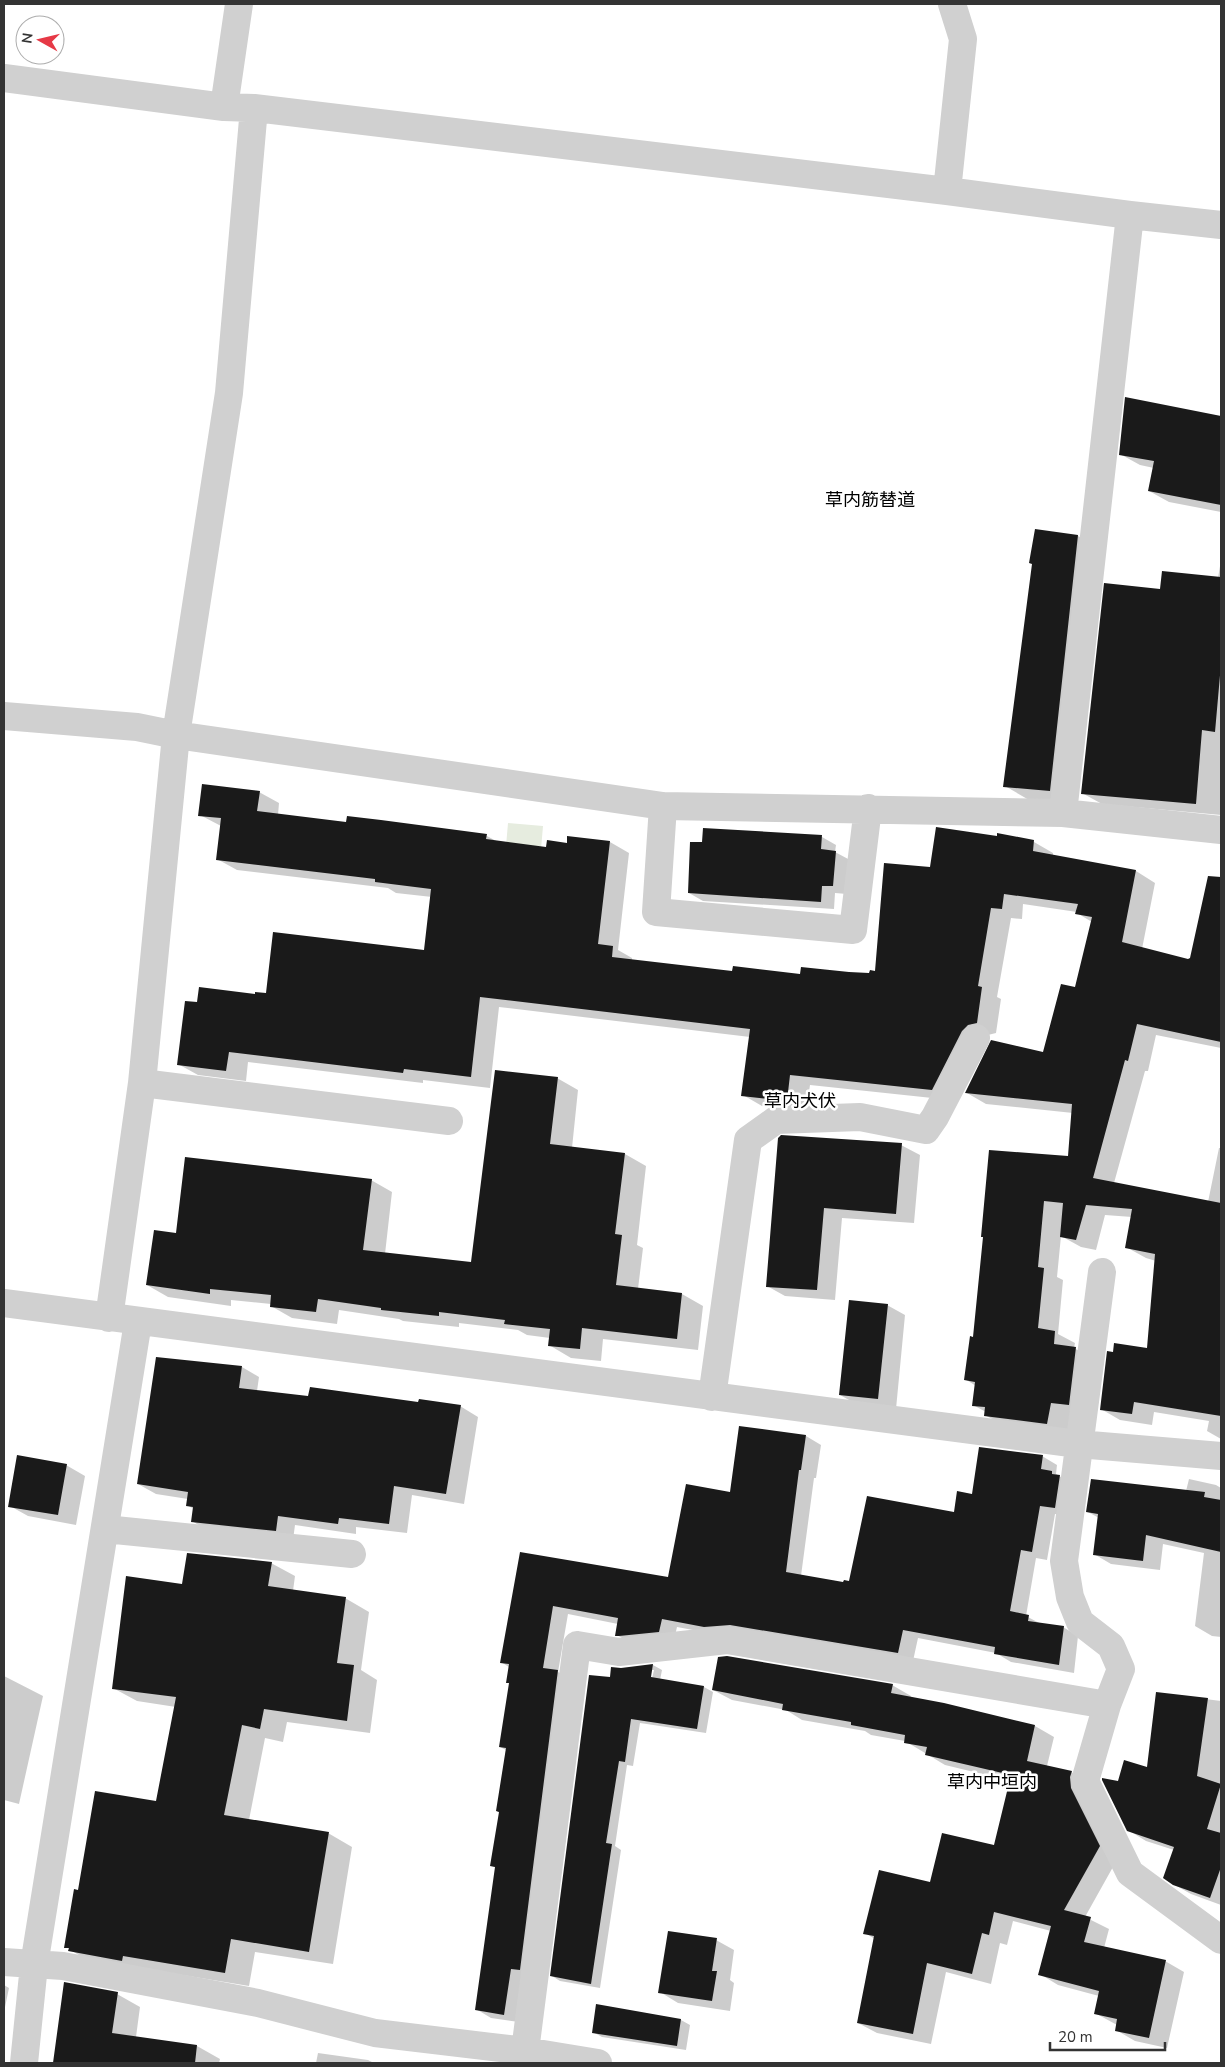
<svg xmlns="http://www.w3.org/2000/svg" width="1225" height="2067" font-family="'Nunito Sans','Noto Sans JP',sans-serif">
<rect width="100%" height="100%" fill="#fff"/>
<path fill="#e6ecdf" d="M508 823 543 826 534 931 499 928Z"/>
<path fill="#0003" fill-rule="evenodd" d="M1126 399 1221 417V512L1169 502 1149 491 1154 468 1140 465 1120 454Z
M1036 530 1078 536 1102 550 1074 804 1029 800 1005 786 1033 564Z
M1221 560V815L1102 804 1082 793 1161 590 1218 578Z
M259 792 279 803 278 815 347 823 487 836 498 842 547 849 568 844 610 842 629 853 618 950 632 958V961L733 972 801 975H870L876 972 931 868 998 838V834L1034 842 1053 853V856L1136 871 1155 883 1142 949 1188 961 1191 958 1208 879 1221 882V1048L1156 1035 1148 1071H1145L1114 1183 1208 1202 1219 1148H1221V1439L1207 1431 1209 1421 1154 1412 1152 1425 1120 1420 1101 1409 1148 1349 1156 1261 1146 1258 1126 1247 1132 1217 1105 1215 1096 1250 1081 1247 1061 1236 1057 1277 1063 1280 1058 1334 1075 1343 1074 1348 1095 1360 1067 1435 1005 1426 985 1415 986 1412 973 1405 976 1386 965 1379 974 1338 985 1238 1069 1158 1073 1113 986 1104 967 1093 1044 1054 1076 989 1092 922 1077 913V912L1023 904 1022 919 1011 918 997 997 1001 999 996 1033 988 1035 951 1100 810 1085 806 1112 762 1106 743 1095 750 1037 499 1007 490 1088 423 1080V1083L248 1062 246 1081 198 1075 178 1064 198 1003 267 994 425 951 432 897 396 893 388 888 237 870 217 859 221 826 200 815Z
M704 829 822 837 836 845 835 852 850 860 847 894 835 893 834 909 703 901 689 893 703 844Z
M557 1078 578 1090 572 1148 625 1154 646 1166 637 1245 643 1248 638 1289 682 1294 703 1306 698 1350 603 1339 601 1361 571 1358 549 1345 550 1338 527 1335 518 1330 459 1323V1327L403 1321 399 1319 339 1310 337 1324 292 1318 271 1306V1304L231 1300V1306L168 1297 147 1285 177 1234 371 1180 392 1192 385 1254 472 1264Z
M779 1139 901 1145 920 1155 914 1223 842 1218 835 1300 785 1296 767 1286Z
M887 1305 905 1315 896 1409 858 1405 840 1395Z
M242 1367 259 1377 257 1391 310 1398 460 1406 478 1417 464 1504 412 1495 407 1533 356 1527V1534L295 1525 293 1540 210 1532 192 1521 194 1509 187 1505 188 1499 156 1494 138 1484Z
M806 1436 821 1445 816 1478H814L801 1576 844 1584 850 1582 955 1514 973 1495 1042 1456 1057 1465 1056 1474 1074 1485 1070 1516 1055 1514 1047 1560 1036 1558 1026 1616 1043 1625 1063 1627 1078 1636 1074 1673 1011 1662 996 1653 918 1638 913 1661 720 1635 677 1627 674 1640 632 1644 617 1635 618 1624 568 1614 558 1672 573 1680 519 2022 491 2018 476 2009 497 1868 492 1866 500 1813 497 1811 506 1750 500 1747 511 1684 509 1667 501 1662 521 1553 669 1578 731 1494Z
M66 1465 85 1476 76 1525 28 1516 10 1506Z
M1189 1479 1216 1485 1221 1488V1637L1212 1636 1195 1626 1204 1553 1163 1544 1160 1570 1111 1564 1094 1554 1099 1518 1088 1512 1186 1491Z
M271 1563 295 1576 293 1591 345 1598 369 1612 361 1670 377 1680 370 1733 287 1722 283 1742 265 1738 249 1820 328 1833 352 1847 333 1964 255 1952 249 1986 146 1969 93 1964 66 1947 79 1892 157 1802 176 1707 137 1701 113 1688 183 1586Z
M653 1665 662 1670 660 1680 704 1687 713 1692 706 1733 640 1723 633 1766 627 1765 615 1846 621 1850 600 1988 560 1981 552 1976 611 1679 621 1669ZM651 1670H654L651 1683H649Z
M4 1676 43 1696 19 1804 4 1800Z
M892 1685 911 1696 910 1698 1035 1726 1054 1737 1047 1766 1071 1772 1090 1783 1118 1858 1085 1917 1109 1929 1104 1948 1165 1961 1184 1972 1167 2048 1135 2041 1116 2030 1117 2025 1095 2013 1099 1996 1058 1985 1040 1974 1051 1931 1013 1921 1007 1945 1000 1943 991 1984 946 1972 931 2044 877 2033 858 2023 875 1939 865 1933 931 1884 995 1847 1011 1781 945 1765 905 1741 871 1735 865 1731 802 1720 786 1710 732 1700 713 1690Z
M1158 1693 1221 1701V1905L1191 1894 1173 1884 1174 1850 1146 1841 1128 1830 1148 1769Z
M716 1940 734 1950 730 1980 734 1983 730 2011 678 2003 660 1992Z
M65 1984 117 1994 140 2007 136 2037 197 2046 220 2059 219 2063H54Z
M4 1985 9 1988 4 2012Z
M597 2006 681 2020 690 2025 686 2050 602 2037 593 2032Z
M318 2053 368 2060 374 2063H316Z"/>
<path fill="#1a1a1a" d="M1125 397 1221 416V505L1148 491 1154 461 1119 455Z
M1035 529 1078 535 1050 791 1003 787 1032 564 1029 563Z
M1162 571 1221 577V664L1215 732 1202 730 1196 804 1081 794 1104 583 1160 589Z
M202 784 260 791 257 811 346 822 347 816 381 820 487 834 486 839 546 847 547 840 567 843V836L610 841 598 944 613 946 612 957 732 971 733 966 800 974 801 967 849 972 869 973 870 970 875 971 884 863 930 867 936 827 997 836V833L1034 840 1033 851 1136 870 1122 942 1188 959 1190 958 1208 876 1221 877V1042L1137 1024 1128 1061 1125 1060 1093 1178 1221 1203V1416L1134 1402 1132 1414 1100 1410 1107 1351 1113 1352 1114 1343 1147 1348 1155 1254 1125 1248 1132 1209 1086 1205 1076 1240 1060 1237 1063 1203 1044 1201 1038 1267 1044 1268 1038 1328 1055 1331 1054 1344 1076 1347 1069 1405 1051 1403 1047 1424 984 1416 985 1407 972 1406 975 1382 964 1380 970 1336 973 1337 983 1237H981L989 1150 1068 1156 1072 1104 965 1093 991 1040 1043 1052 1061 984 1075 987 1092 917 1075 914 1078 904 1004 894 1002 909 991 908 978 986 982 987 977 1023 968 1025 962 1031 932 1090 790 1075 787 1101 741 1096 750 1029 480 997 471 1077 404 1069 403 1073 229 1052 226 1071 177 1065 185 1001 197 1002 199 987 255 994V992L266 993 273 932 424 950 431 889 375 882V879L216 860 221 818 198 816Z
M703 828 822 835 821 849 836 851 833 886H822L821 902 688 893 690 842H702Z
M495 1070 558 1077 550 1144 625 1153 615 1234 622 1235 616 1285 682 1293 677 1339 582 1328 580 1349 548 1346 550 1329 504 1324 505 1320 439 1312V1316L381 1310V1308L318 1299 316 1312 270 1307 271 1295 210 1289V1294L146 1285 154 1230 176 1233 185 1157 372 1179 363 1250 471 1262Z
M781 1135 902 1143 896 1214 824 1208 817 1290 766 1287 778 1138Z
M849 1300 888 1304 878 1399 839 1395Z
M156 1357 242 1366 239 1388 308 1396 310 1387 418 1402 419 1399 461 1405 446 1494 394 1486 389 1524 339 1518 338 1524 278 1516 276 1531 191 1522 193 1507 186 1506 188 1492 137 1484Z
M739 1426 806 1435 801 1470H799L786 1572 843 1582 844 1580 849 1581 867 1496 954 1512 957 1491 972 1494 979 1447 1043 1455 1041 1469 1052 1471V1474L1060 1475 1055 1508 1040 1506 1032 1552 1021 1550 1010 1611 1029 1615 1028 1621 1064 1626 1059 1665 994 1654 995 1647 903 1630 898 1653 730 1625 704 1627 662 1619 659 1632 619 1636H615L618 1618 553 1606 543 1668 558 1670 520 1970 511 1969 504 2015 475 2010 495 1867 490 1866 499 1812 496 1811 506 1748 499 1747 509 1683H506L509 1664 500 1663 520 1552 668 1577 686 1484 730 1492Z
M17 1455 67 1464 58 1515 8 1507Z
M1091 1479 1205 1492 1204 1497 1221 1500V1552L1146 1535 1143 1561 1093 1555 1098 1514 1086 1512Z
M187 1553 272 1562 268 1586 346 1597 337 1663 354 1665 347 1721 264 1709 260 1729 242 1725 224 1815 329 1832 309 1952 231 1939 225 1973 123 1956 122 1961 68 1951 69 1948H64L74 1889 78 1890 95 1791 156 1801 176 1697 112 1689 126 1576 182 1584Z
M727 1656 893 1684 891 1693 944 1703 1035 1725 1027 1761 1072 1771 1070 1777 1071 1788 1100 1846 1064 1910 1091 1917 1084 1942 1166 1960 1149 2038 1115 2031 1117 2019 1094 2014 1099 1991 1038 1975 1051 1926 994 1912 989 1935 982 1933 972 1974 927 1963 913 2034 857 2023 874 1936 863 1934 879 1870 930 1882 942 1833 994 1845 1011 1775 925 1755 927 1747 904 1743 905 1735 851 1725V1722L782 1710 783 1704 712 1690 718 1657Z
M653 1664 651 1677 704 1686 697 1729 631 1719 625 1762 619 1761 606 1843 612 1844 591 1984 550 1976 589 1675 610 1677 611 1667 621 1668Z
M1156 1692 1208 1698 1197 1776 1221 1784 1207 1829 1221 1833V1867L1210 1898 1173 1885 1163 1878 1174 1847 1127 1831 1102 1780V1778L1118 1781 1124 1760 1147 1767Z
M668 1931 717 1938 712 1971H717L712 2001 658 1993Z
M64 1982 118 1992 112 2033 197 2045 195 2063H53Z
M596 2004 681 2019 677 2046 592 2033Z"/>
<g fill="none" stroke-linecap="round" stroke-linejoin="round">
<path stroke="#d0d0d0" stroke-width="28" d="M4 78 224 107 254 108 947 191 1130 215 1221 225
M224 107 239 4
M947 191 963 39 952 4
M4 716 137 727 176 735 663 806 1063 813 1221 830
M663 806 656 912 853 930 868 808
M1063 813 1130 215
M142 1083 449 1121
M1102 1272 1064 1561 1070 1597 1080 1622 1111 1646 1121 1669 1107 1705 1085 1781 1130 1873 1221 1940
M4 1303 1078 1444 1221 1456
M109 1318 142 1083 176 735 229 393 254 108
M712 1397 748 1140 776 1120 860 1117 926 1130 935 1117 976 1038
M105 1529 352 1554
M4 1962 63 1966 258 2003 375 2033 525 2051 598 2063
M525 2051 577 1645 619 1652 727 1640 1107 1705
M24 2063 34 1965 138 1322"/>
</g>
<g text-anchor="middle" stroke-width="5" stroke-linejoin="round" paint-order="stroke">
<g font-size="18" fill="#000" stroke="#fff">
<text x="870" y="506">草内筋替道</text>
<text x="800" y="1107">草内犬伏</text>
<text x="992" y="1788">草内中垣内</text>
</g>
</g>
<rect width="1225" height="2067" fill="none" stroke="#333333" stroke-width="10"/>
<g transform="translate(40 40) rotate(278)"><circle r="24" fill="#ffffff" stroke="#adadad"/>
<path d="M0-4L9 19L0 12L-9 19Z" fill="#e63946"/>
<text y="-8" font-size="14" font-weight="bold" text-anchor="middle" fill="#333333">N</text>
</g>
<path d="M1050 2042v8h115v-8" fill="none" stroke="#333333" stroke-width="2.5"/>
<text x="1058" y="2042" font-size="15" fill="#333333" stroke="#ffffff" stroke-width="4" paint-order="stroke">20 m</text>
</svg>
